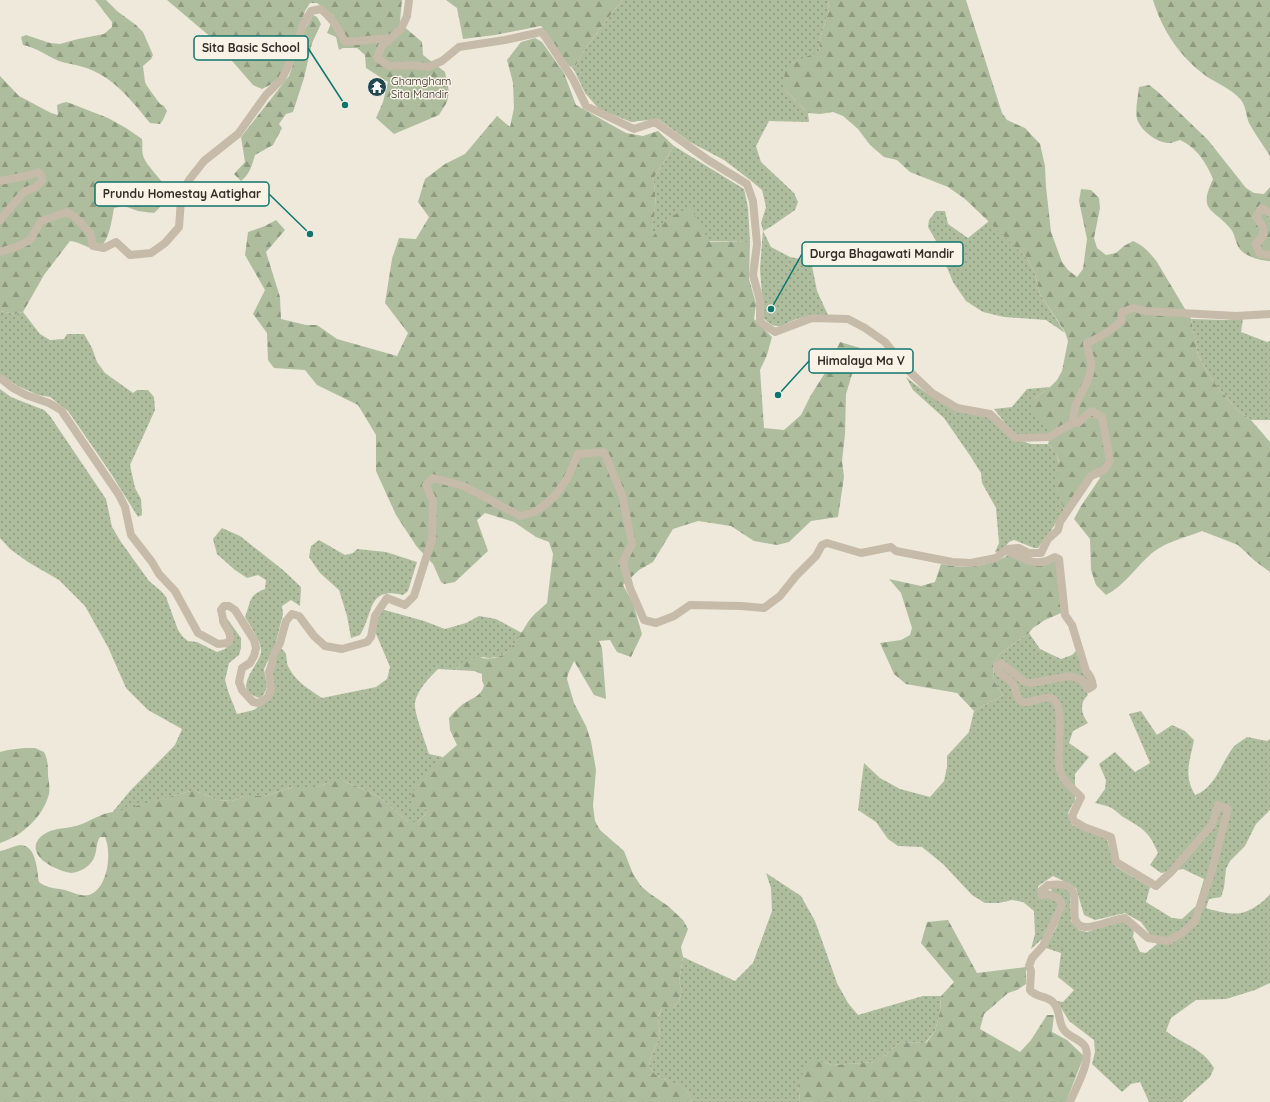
<svg xmlns="http://www.w3.org/2000/svg" width="1270" height="1102" font-family="Quicksand,sans-serif">
<defs>
<pattern id="grass-dots" width="8" height="8" patternUnits="userSpaceOnUse"><rect width="8" height="8" fill="#aebd9d"/><path d="M2 2h.1M6 6h.1" fill="none" stroke="#8e9a80" stroke-width="1.8" stroke-linecap="round"/></pattern>
<pattern id="forest-firs" width="22" height="20" patternUnits="userSpaceOnUse"><rect width="22" height="20" fill="#aebd9d"/><path d="M5 1l3.5 6h-7zM16 11l3.5 6h-7z" fill="#8e9a80"/></pattern>
</defs>
<rect width="100%" height="100%" fill="#efe9db"/>
<path fill="url(#grass-dots)" d="M622 0H828L829 10 819 42 820 52 792 63 785 90 808 113 809 122 769 121 756 146 761 162 794 193 798 202 795 210 772 226 763 231 771 247 790 257 806 260 812 266 817 291 828 315C811 315 795 317 781 327L772 325 764 319 760 269 763 230 761 223 766 207 762 190 749 179 724 160 690 142 658 119 631 122 599 109 585 93 574 70 571 67 576 65 587 46Z
M674 146 744 189 748 208 750 242 649 240C654 219 658 201 653 179Z
M936 211H945L948 224 968 238 989 221 1026 257 1035 274 1040 294 1065 333 1046 320 1004 317 983 312 966 301 953 282 935 239 928 227 929 220Z
M0 311 15 314 23 312 40 334 50 340 64 339 67 334H84L92 348 97 362 105 373 133 393 137 390H148L154 397 155 410 130 465 135 488 141 499 142 515 138 517 110 472 68 411 50 397 38 395 18 386 0 374Z
M1243 318 1241 332 1267 342 1270 341V420H1251L1236 409 1212 380 1198 355 1191 319 1227 320Z
M906 377 925 392 991 417 1011 438 1031 444H1048L1056 453 1060 467 1058 476 1057 489 1064 510 1050 532 1038 548H1034L1014 540 1009 542 1000 553 995 552 999 543 996 508 982 483 981 473 971 457 944 418 913 390Z
M1050 387 1034 399 1054 428 1051 434 1018 435 1010 429 994 409 1012 407 1027 389Z
M0 389 11 397 44 410 50 416 106 499 112 527 121 542 149 581 161 591 166 597 178 630 183 637 188 641 197 642 217 652 225 649 230 643 226 617 241 638V648L239 655 229 663 225 680 228 691 237 714 254 710 265 701 277 647C291 652 284 659 289 668 296 682 309 689 322 698L376 687 387 679 390 667 374 629 381 609 424 621 445 629 466 623 479 616 496 619 522 633 510 650 498 657 488 658 483 657 459 665 456 670 438 669C429 678 418 689 415 702 413 710 426 744 429 754L443 757 425 775 423 807 427 810 425 815 418 822H408L382 799 368 791 343 781 327 783 318 787H293L264 796H244L232 801 217 800 196 791H190L111 814 130 791 175 745 182 729 148 710 126 688 108 647 85 606 59 580 28 562 10 549 0 538Z
M222 528 240 536 283 570 301 587 300 606 291 600 282 606 283 614 275 646 264 669 267 687 264 694 260 698C229 690 260 665 261 652 262 642 250 626 245 617 251 602 248 595 265 589L266 580 258 575 247 578 235 570 217 554 213 539Z
M319 540 345 555 353 553 357 549 386 552 417 562 408 591 403 595C367 586 374 613 360 635L351 638 347 616 339 590 320 573 309 557 311 546Z
M1029 633 1040 649 1061 659 1072 655 1076 651 1089 678 1090 682 1087 683C1066 661 1048 686 1028 680 1021 678 1014 670 1008 665L1003 667 1025 685 1036 686 1071 678 1079 681 1084 687 1088 695C1079 703 1081 714 1088 723L1073 731 1069 743 1089 757 1075 774V800L1068 813 1072 825 1107 839 1110 851 1116 867 1150 887 1146 902 1172 918 1182 919 1196 906 1204 879 1183 869 1161 873 1150 865 1158 853C1149 831 1143 829 1125 818 1122 817 1120 814 1117 812 1111 806 1103 805 1095 803L1105 789 1106 780 1099 764 1115 752 1135 772 1150 763 1129 714 1141 711 1157 735 1172 725 1185 731 1194 740C1190 762 1183 774 1195 795 1215 788 1221 764 1232 749 1235 744 1242 741 1247 737L1267 741 1270 739V810L1256 824 1245 846 1230 861 1226 869 1224 888 1221 897 1209 899 1206 908C1215 911 1232 915 1241 913 1251 911 1264 902 1270 894V983L1255 990 1226 999 1196 1000 1171 1018 1166 1031C1182 1044 1203 1048 1214 1068L1210 1077 1182 1102H1149L1140 1082 1131 1084 1122 1092 1092 1064 1095 1052 1094 1040 1069 1021 1057 1001 1063 1002 1074 990 1058 977 1061 953 1046 948 1057 926 1065 904 1062 898 1052 893 1051 889 1053 887 1064 888 1070 893 1071 921 1079 930 1087 932 1120 921H1125L1134 929 1133 937 1140 952 1146 953 1157 944 1141 922 1125 913 1095 920 1084 915 1076 888 1070 884 1053 876 1038 886V895L1041 898 1049 897 1055 899 1059 904 1042 939 1031 949 1035 934 1034 911 1023 902 1012 900 999 903H985L972 895 943 864 922 847 898 846 888 839 876 822 858 810 864 763 880 778 900 789 930 797 944 781 947 767V756L969 732 974 711 1003 695 994 681 993 663 1001 653Z
M766 873 801 896 815 921 837 983 848 1003 858 1015 923 996H941L940 1012 935 1031 925 1043 900 1042 877 1062 832 1065 824 1062 798 1082 800 1102H692C686 1081 669 1085 655 1074 653 1072 651 1068 649 1066L651 1056 660 1037 658 1017 662 1008H673L679 1001 682 991 679 982 683 957 735 981 753 963 772 911 771 888Z"/>
<path fill="url(#forest-firs)" d="M95 0H106L117 11 136 25 143 32 153 55 151 59 143 66 145 82 147 86 160 104 164 106 167 111 163 120 160 124 150 123C131 100 113 76 83 67 75 64 67 64 59 61 47 56 37 48 23 45L21 37 26 35 50 43 60 44 78 39 104 34 112 27V22Z
M167 0H402L400 21 402 25 422 42 423 55 445 72 449 92 447 102 439 115 394 134 376 118 383 102 388 82 366 68 365 55 357 48H343L339 50 336 37 327 33 334 16 317 3H310L305 11 283 74 270 85 262 89 253 85 213 39Z
M446 0H622L587 46 576 65 571 67 567 64 541 26 495 35 463 39 457 8Z
M828 0H966L1002 113 1007 120 1025 128 1040 144 1045 166 1046 187 1051 232 1062 262 1068 270 1077 277 1083 269 1087 239 1079 201 1081 189 1091 190 1099 198 1100 208 1094 238 1097 248 1106 255 1116 253 1124 246 1133 241C1144 246 1150 253 1157 262L1191 319 1198 355 1212 380 1236 409 1251 420 1270 442V572L1255 561 1238 545 1202 531C1185 538 1167 541 1152 553 1136 567 1125 585 1106 595L1096 585 1091 570 1090 539 1074 519 1081 506 1100 478 1095 471 1064 510C1062 503 1057 495 1057 488 1055 466 1067 464 1048 444L1053 428 1045 425 1032 409 1034 399 1050 387 1057 380 1062 371 1068 341 1065 332 1040 294 1035 274 1026 257 965 199 948 187 910 172 897 160 884 157 870 145 858 129 843 116 833 112 820 114 808 113 785 90 784 80 785 71 792 63 820 51 819 42 829 10Z
M1153 0H1270V156C1263 145 1255 134 1249 123 1246 116 1246 106 1241 100 1232 89 1218 84 1206 76 1180 57 1162 30 1153 0Z
M313 15 317 17 321 24 312 43 304 78 293 112 286 114 279 124 282 128 273 145 255 155C252 165 250 174 241 181L234 174 245 162 241 137 289 76 305 29Z
M535 38 542 42 564 73 576 105 626 133 643 136 658 131 674 146 653 179C658 200 654 219 650 240L668 218 690 207 710 242H750L749 279 756 304 754 319 772 337 767 355 760 370 764 428 784 430 801 415 811 395 825 373 840 342 860 348 846 394 845 434 842 461 844 477 838 517 811 521 789 542 777 545 754 541 731 526 698 521 673 529 653 562 639 570 623 585 633 603 642 634 631 657 617 652 610 640 599 641 602 648 606 699 594 695 574 661 568 674 567 679 574 703 586 726 591 741 596 770 593 806 595 821 600 830 624 851 633 874 641 886 649 893 668 906 683 920 688 929 681 947 683 957 679 982 682 991 679 1001 673 1008H662L658 1016 660 1037 651 1056 649 1066C651 1068 653 1072 655 1074 669 1085 686 1080 692 1102H0V851C6 850 16 845 21 845 37 846 37 872 39 882 46 888 55 888 65 890 72 892 81 897 89 895 108 889 112 853 105 837H100C96 843 97 849 95 855 92 866 81 872 71 873 59 871 32 860 36 844 37 840 42 835 46 833 57 827 70 829 82 824 92 820 102 813 113 812L112 813 190 791H196L217 800 232 801 244 796H264L293 787H318L332 781H343L368 791 382 799 408 822H418L425 815 427 810 423 807H413C403 787 444 757 457 745L450 730 449 718C453 713 458 708 463 704 472 698 482 696 484 685L482 681V674L474 671 456 670C469 648 483 664 500 656 517 647 520 632 531 618 536 612 542 608 547 603L553 554 549 542 536 537 514 522 485 513 477 520 488 551 455 582 444 584 441 582 433 564 417 547 396 515 376 471V435L358 405 317 385 305 370 274 368 268 360 267 333 253 314 265 290 245 255 248 232 265 226 276 220 285 230 266 252 280 297 281 319 306 325H317L337 339 397 356 408 333 385 303 392 259 399 238 416 239 429 217 418 202 425 179 445 164 465 154 497 116 510 127 514 108 513 83 507 60 521 42Z
M0 76 19 96 51 113 58 115 57 105 62 103 67 102 108 118 126 128 142 139C143 146 141 152 144 158 154 179 182 188 154 213L138 211 124 206 114 208C111 223 110 241 97 250 88 248 79 242 70 241L44 275 23 312 15 314 0 311Z
M1149 85 1157 91 1208 140 1246 188 1254 193 1264 194 1270 187V261C1261 261 1244 256 1239 248 1235 242 1235 233 1230 228 1212 207 1198 212 1213 179 1206 162 1196 147 1180 140 1177 141 1174 142 1171 143 1158 144 1141 131 1137 119 1135 109 1138 97 1139 87Z
M1007 556 1054 561 1058 564 1061 594V613L1045 620 1033 628 1029 633 1001 653 993 663 994 681 1003 695 974 711 957 693 906 684 894 674 880 643 901 640 910 635 912 628 901 593 889 579 921 586 935 582 941 564C963 569 987 567 1007 556Z
M24 748H35L44 752C48 759 48 768 48 776 49 782 50 789 49 794 43 817 22 836 0 843V752L8 750Z
M948 920 977 973 1026 967V984L1017 990 1008 993 984 1014 980 1029 1020 1052 1031 1040 1047 1015H1054L1052 1032 1067 1040 1084 1056 1066 1102H800L798 1082 810 1060 824 1062 832 1065 877 1062 900 1042 926 1043 935 1031 940 1012 941 996 954 982 921 943 927 922Z"/>
<g fill="none" stroke-linecap="round" stroke-linejoin="round">
<path stroke="#c6baa8" stroke-width="8" d="M0 181 30 175 38 172 41 175 42 181 36 187 24 192 0 220
M1270 213 1262 208 1256 217 1263 227V236L1256 244 1260 254 1270 255
M0 252 16 247 30 240 41 221 67 212 76 218 90 233 93 246 104 248 116 242 130 255 151 253 165 243 179 227 181 200 185 187 189 180 204 161 238 134 266 95 282 79 296 49 303 24 311 11 321 9C326 14 332 19 336 26 340 32 341 37 346 42L390 38
M0 378 13 388 26 395 49 403 61 410 119 495 125 507 131 535 152 562 159 574 175 591 198 633 218 644 228 643C234 635 226 629 223 621 223 617 222 614 221 610L224 606H229L235 610 254 640 256 648 254 656 250 663 242 668 239 682 242 690 253 702 259 703 268 697 271 689 269 672 272 664 273 656 280 643 286 621 292 614 299 616 314 636 325 646 342 649 367 642 371 637 375 616 387 598 405 605 414 596 432 539 433 501 426 485 433 478 464 486 520 516 535 512 554 497 567 479 578 454 604 452 622 495 632 544 623 562 630 588 644 620 656 623 674 616 690 605 741 606 764 608 780 596 796 576 816 556 822 545 827 543 861 553 891 547 896 551 952 562 971 563 996 558 1007 549 1019 548 1029 553H1041L1048 539 1058 530 1060 522 1091 476 1104 470 1110 461 1102 417 1091 411 1078 423H1073L1049 437 1015 438 990 414 957 408 932 393 909 371 885 342 865 328 848 319 812 318 775 332 760 322V301L753 275 757 244 753 201 747 184 708 160 655 122 634 129 586 106 573 79 544 35 541 32 505 40 459 47 442 61 428 67 412 65 389 66 377 58 382 46 401 29 407 16 409 0
M1073 423C1071 405 1086 390 1090 373 1094 359 1087 355 1087 343 1101 337 1111 331 1121 321L1122 312 1134 308 1145 311 1236 316 1270 314
M1007 550 1008 552C1027 558 1033 569 1055 557L1059 559 1065 615 1072 625 1086 671C1090 675 1092 679 1093 686L1088 689 1082 680 1070 676 1031 683 1025 682 1001 663 997 666C998 676 1008 677 1013 684 1017 690 1016 699 1023 702 1033 704 1049 692 1055 701 1066 715 1054 756 1061 774 1064 781 1075 791 1081 797L1072 816 1074 821 1084 827 1111 837 1116 862 1156 886 1171 872 1212 825 1218 805 1228 809 1211 874 1195 921 1182 933 1168 941 1148 938 1125 918C1114 919 1094 928 1085 927 1065 925 1082 896 1069 887 1064 883 1054 885 1048 885L1041 891 1042 895 1048 894 1059 899 1062 905 1043 946 1032 958 1029 966 1031 971 1030 990C1036 998 1046 995 1053 1002 1062 1012 1057 1021 1064 1030 1069 1037 1078 1038 1084 1045 1094 1057 1075 1089 1070 1102"/>
</g>
<defs>
<g id="temple-disc" transform="scale(1)"><circle r="9.5" fill="#214852" stroke="#f8f2e7"/><path d="M0-6L5-2H3V0L6.5 2.5H4V6H1.5V3h-3V6H-4V2.5H-6.5L-3 0V-2H-5Z" fill="#fff"/></g>
</defs>
<g fill-rule="evenodd">
<use href="#temple-disc" x="377" y="87"/>
</g>
<g text-anchor="middle" stroke-width="3" stroke-linejoin="round" paint-order="stroke">
<g font-size="11" fill="#342d28" stroke="#f8f2e7" text-anchor="start">
<text x="391" y="85">Ghamgham<tspan x="391" dy="13">Sita Mandir</tspan></text>
</g>
</g>
<path fill="none" stroke="#0f766e" stroke-width="1.5" d="M345 105L308 48M310 234L269 194M771 309L802 254M778 395L809 361"/>
<g fill="#0f766e" stroke="#f8f2e7" stroke-width="1.5">
<circle cx="345" cy="105" r="4"/>
<circle cx="310" cy="234" r="4"/>
<circle cx="771" cy="309" r="4"/>
<circle cx="778" cy="395" r="4"/>
</g>
<g fill="#f8f2e7" stroke="#0f766e" stroke-width="1.5">
<rect x="194" y="36" width="114" height="24" rx="4"/>
<rect x="95" y="182" width="174" height="24" rx="4"/>
<rect x="802" y="242" width="161" height="24" rx="4"/>
<rect x="809" y="349" width="104" height="24" rx="4"/>
</g>
<g font-size="12" text-anchor="middle" font-weight="bold" fill="#342d28">
<text x="251" y="52">Sita Basic School</text>
<text x="182" y="198">Prundu Homestay Aatighar</text>
<text x="882" y="258">Durga Bhagawati Mandir</text>
<text x="861" y="365">Himalaya Ma V</text>
</g>
</svg>
